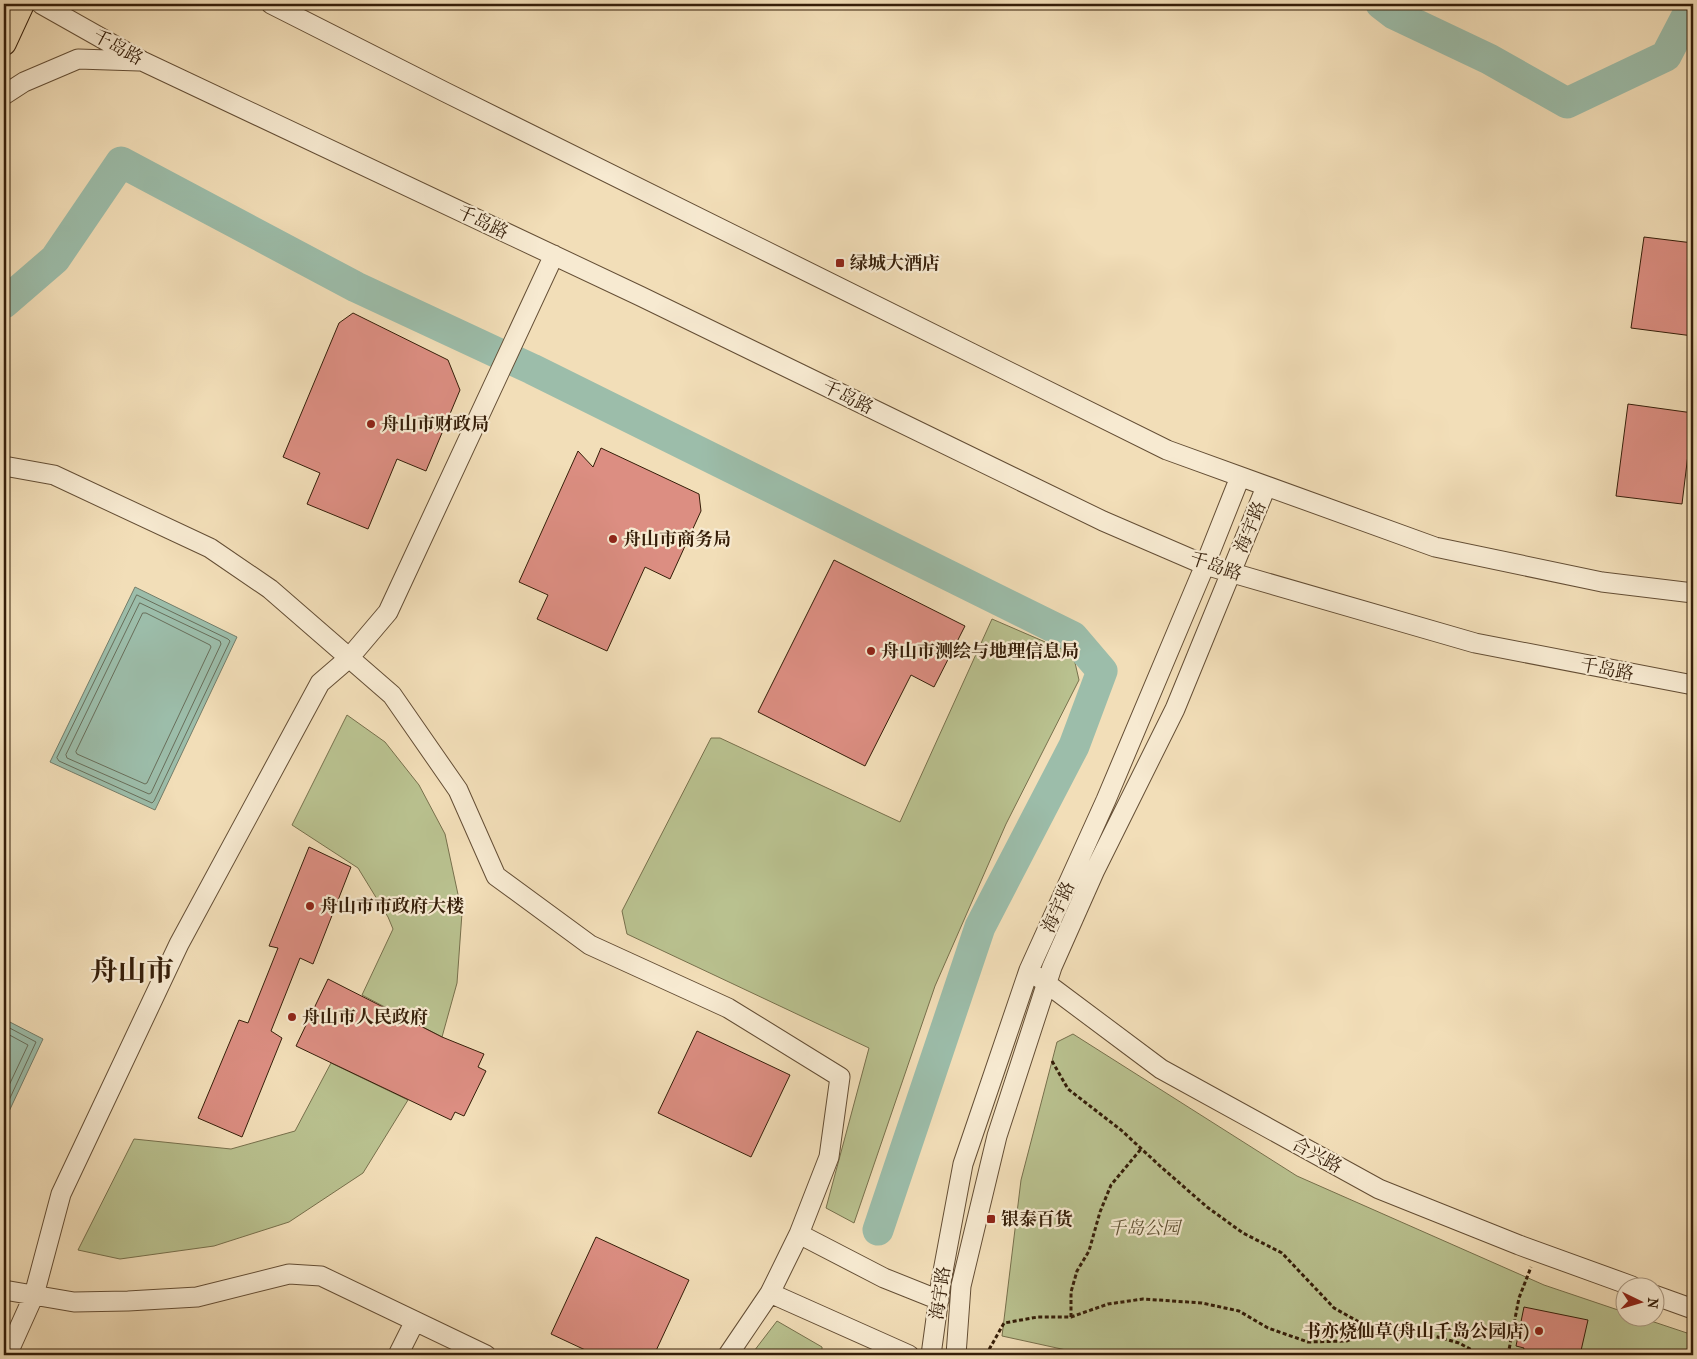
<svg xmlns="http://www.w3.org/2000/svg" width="1697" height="1359" font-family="'IM FELL French Canon','Noto Serif SC',serif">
<rect width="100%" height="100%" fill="#f2deb8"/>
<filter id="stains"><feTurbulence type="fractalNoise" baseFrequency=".004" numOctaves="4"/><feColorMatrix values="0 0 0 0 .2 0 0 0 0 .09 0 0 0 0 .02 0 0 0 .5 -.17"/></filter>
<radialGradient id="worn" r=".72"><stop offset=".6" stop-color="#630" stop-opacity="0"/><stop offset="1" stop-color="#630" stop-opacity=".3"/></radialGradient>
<path fill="#b9c18f" stroke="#77704c" d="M992 619 1073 654 1079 680 1006 824 935 986 854 1223 826 1208 869 1048 627 934 622 911 711 738H720L900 822Z
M347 715 385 742 419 785 445 834 462 913 457 983 442 1037 362 995 393 929 388 917 358 868 292 825Z
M1073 1034 1297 1176 1544 1285 1624 1312V1316L1639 1317 1693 1335V1355H1089L1002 1336 1021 1180 1057 1042Z
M331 1063 408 1100 363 1173 289 1222 214 1246 120 1259 78 1250 134 1139 231 1149 295 1131Z
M777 1321 822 1347V1355H751Z"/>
<path fill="#9cbdaa" stroke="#737d6a" d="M135 587 237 637 155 810 50 762Z
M4 1019 43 1039 4 1122Z"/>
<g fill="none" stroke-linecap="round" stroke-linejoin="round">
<path stroke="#686e5a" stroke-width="1" d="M137 595 228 639 230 641 154 801 152 803 59 761 57 758Z
M140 603 220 641 221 644 151 793 149 794 67 758 66 755Z
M143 613H146L210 645 211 647 147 783 145 784 77 754 76 752Z
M4 1025 36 1042 4 1111
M4 1032 28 1045 4 1096"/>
<path stroke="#9cbdaa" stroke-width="31" d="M1381 4 1394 14 1489 59 1567 103 1666 56 1693 4
M4 303 55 259 121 162 356 287 532 369 1073 637 1102 671 1074 746 980 927 878 1230"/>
</g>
<path fill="#dc8e82" stroke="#351e09" d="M1644 237 1693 243V336L1631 328Z
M353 313 448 360 460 390 426 471 397 459 368 529 307 504 320 473 283 457 339 323Z
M1628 404 1693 413 1682 504 1616 496Z
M601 448 699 494 701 511 670 579 645 567 607 651 537 619 548 595 519 582 578 451 593 467Z
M834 560 965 626 934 687 911 675 865 766 758 712Z
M309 847 351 867 313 964 300 958 271 1031 282 1038 242 1137 198 1118 239 1020 248 1023 278 948 269 946Z
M328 979 442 1037 484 1054 478 1067 486 1071 464 1116 455 1112 451 1120 296 1046Z
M697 1031 790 1075 751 1157 658 1113Z
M596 1237 689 1280 654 1355H596L551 1334Z
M1524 1307 1588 1320 1580 1355H1522L1524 1348 1516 1346Z"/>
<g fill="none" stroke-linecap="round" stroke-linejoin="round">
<g stroke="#644e35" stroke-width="21">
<path id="minor" d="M41 4 142 61 640 296 1103 521 1205 565 1475 643 1693 685
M271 4 445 92 1167 450 1435 547 1602 582 1693 593
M4 95 24 82 78 59 139 61
M4 466 54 475 210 548 270 589 392 695 458 790 496 876 590 945 728 1008 840 1077 829 1157 799 1234 884 1278 939 1300
M1038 977 1161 1069 1379 1189 1519 1245 1632 1286
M4 1290 74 1302 128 1301 197 1297 289 1274 321 1276 486 1355
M770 1293 909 1355
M1654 1295 1693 1309
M7 1355 34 1295 61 1194 179 944 320 683 349 658 388 612 554 255
M398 1355 415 1321
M728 1355 770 1293 799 1234
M931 1355 941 1282 963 1164 1029 970 1106 800 1205 565 1240 477
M956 1355 961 1286 997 1136 1052 967 1095 870 1175 709 1266 487"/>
</g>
<g stroke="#351e09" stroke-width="26">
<path id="major" d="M4 43 22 4"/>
</g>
<path stroke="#351e09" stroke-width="3" stroke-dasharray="4 2.5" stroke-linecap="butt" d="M1052 1061 1068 1089 1121 1130 1160 1166 1207 1207 1243 1233 1282 1253 1334 1308 1368 1327H1402L1459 1343 1481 1355
M1071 1317V1292L1077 1271 1089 1251 1100 1212 1111 1185 1141 1149
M986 1355 1004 1323 1038 1317H1071L1108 1304 1143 1299 1202 1303 1239 1311 1268 1328 1308 1342 1347 1341 1375 1328
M1508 1355 1519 1298 1531 1267"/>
<use href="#minor" stroke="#f7ead1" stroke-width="19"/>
<use href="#major" stroke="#f2deb8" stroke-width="24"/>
</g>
<g fill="#8f2418" stroke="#f7ead1" stroke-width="2">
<rect x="835" y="258" width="10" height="10" rx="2.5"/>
<circle cx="371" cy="424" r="5"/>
<circle cx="613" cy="539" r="5"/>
<circle cx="871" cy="651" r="5"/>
<circle cx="310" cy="906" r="5"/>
<circle cx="292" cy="1017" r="5"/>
<rect x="986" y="1214" width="10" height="10" rx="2.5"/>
<circle cx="1539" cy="1331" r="5"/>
</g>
<g text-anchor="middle" stroke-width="4.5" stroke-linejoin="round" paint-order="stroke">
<g font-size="18" fill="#351e09" stroke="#f7ead1">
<text transform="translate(118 47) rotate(29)" y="6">千岛路</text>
<text transform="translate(483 222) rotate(25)" y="6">千岛路</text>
<text transform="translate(848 397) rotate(26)" y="6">千岛路</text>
<text transform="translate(1250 527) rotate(-68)" y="6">海宇路</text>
<text transform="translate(1216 566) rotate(19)" y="6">千岛路</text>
<text transform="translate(1607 669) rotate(11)" y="6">千岛路</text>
<text transform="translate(1058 907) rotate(-66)" y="6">海宇路</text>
<text transform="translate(1317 1155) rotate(29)" y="6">合兴路</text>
<text transform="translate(940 1293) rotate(-82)" y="6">海宇路</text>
</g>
<g font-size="18" font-weight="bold" fill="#351e09" stroke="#f7ead1" text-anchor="start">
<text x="850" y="269">绿城大酒店</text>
<text x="381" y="430">舟山市财政局</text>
<text x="623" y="545">舟山市商务局</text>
<text x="881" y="657">舟山市测绘与地理信息局</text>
<text x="320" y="912">舟山市市政府大楼</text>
<text x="302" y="1023">舟山市人民政府</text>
<text x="1001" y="1225">银泰百货</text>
<text x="1529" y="1337" text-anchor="end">书亦烧仙草(舟山千岛公园店)</text>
</g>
<g font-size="18" font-style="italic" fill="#5d4f31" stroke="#f7ead1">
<text x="1144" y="1234">千岛公园</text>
</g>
<g font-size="28" font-weight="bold" fill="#351e09" stroke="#f7ead1">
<text x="132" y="980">舟山市</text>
</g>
</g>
<rect width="1697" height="1359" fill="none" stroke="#f2deb8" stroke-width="20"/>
<rect x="5" y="5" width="1687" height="1349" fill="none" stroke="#351e09" stroke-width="2.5"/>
<rect x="10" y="10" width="1677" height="1339" fill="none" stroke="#351e09"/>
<g transform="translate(1640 1302) rotate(95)"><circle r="24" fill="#f7ead1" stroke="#a99881"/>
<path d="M0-4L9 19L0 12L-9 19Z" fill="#8f2418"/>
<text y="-8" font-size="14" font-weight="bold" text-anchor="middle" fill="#351e09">N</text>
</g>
<rect width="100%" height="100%" filter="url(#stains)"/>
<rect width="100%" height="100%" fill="url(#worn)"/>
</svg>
